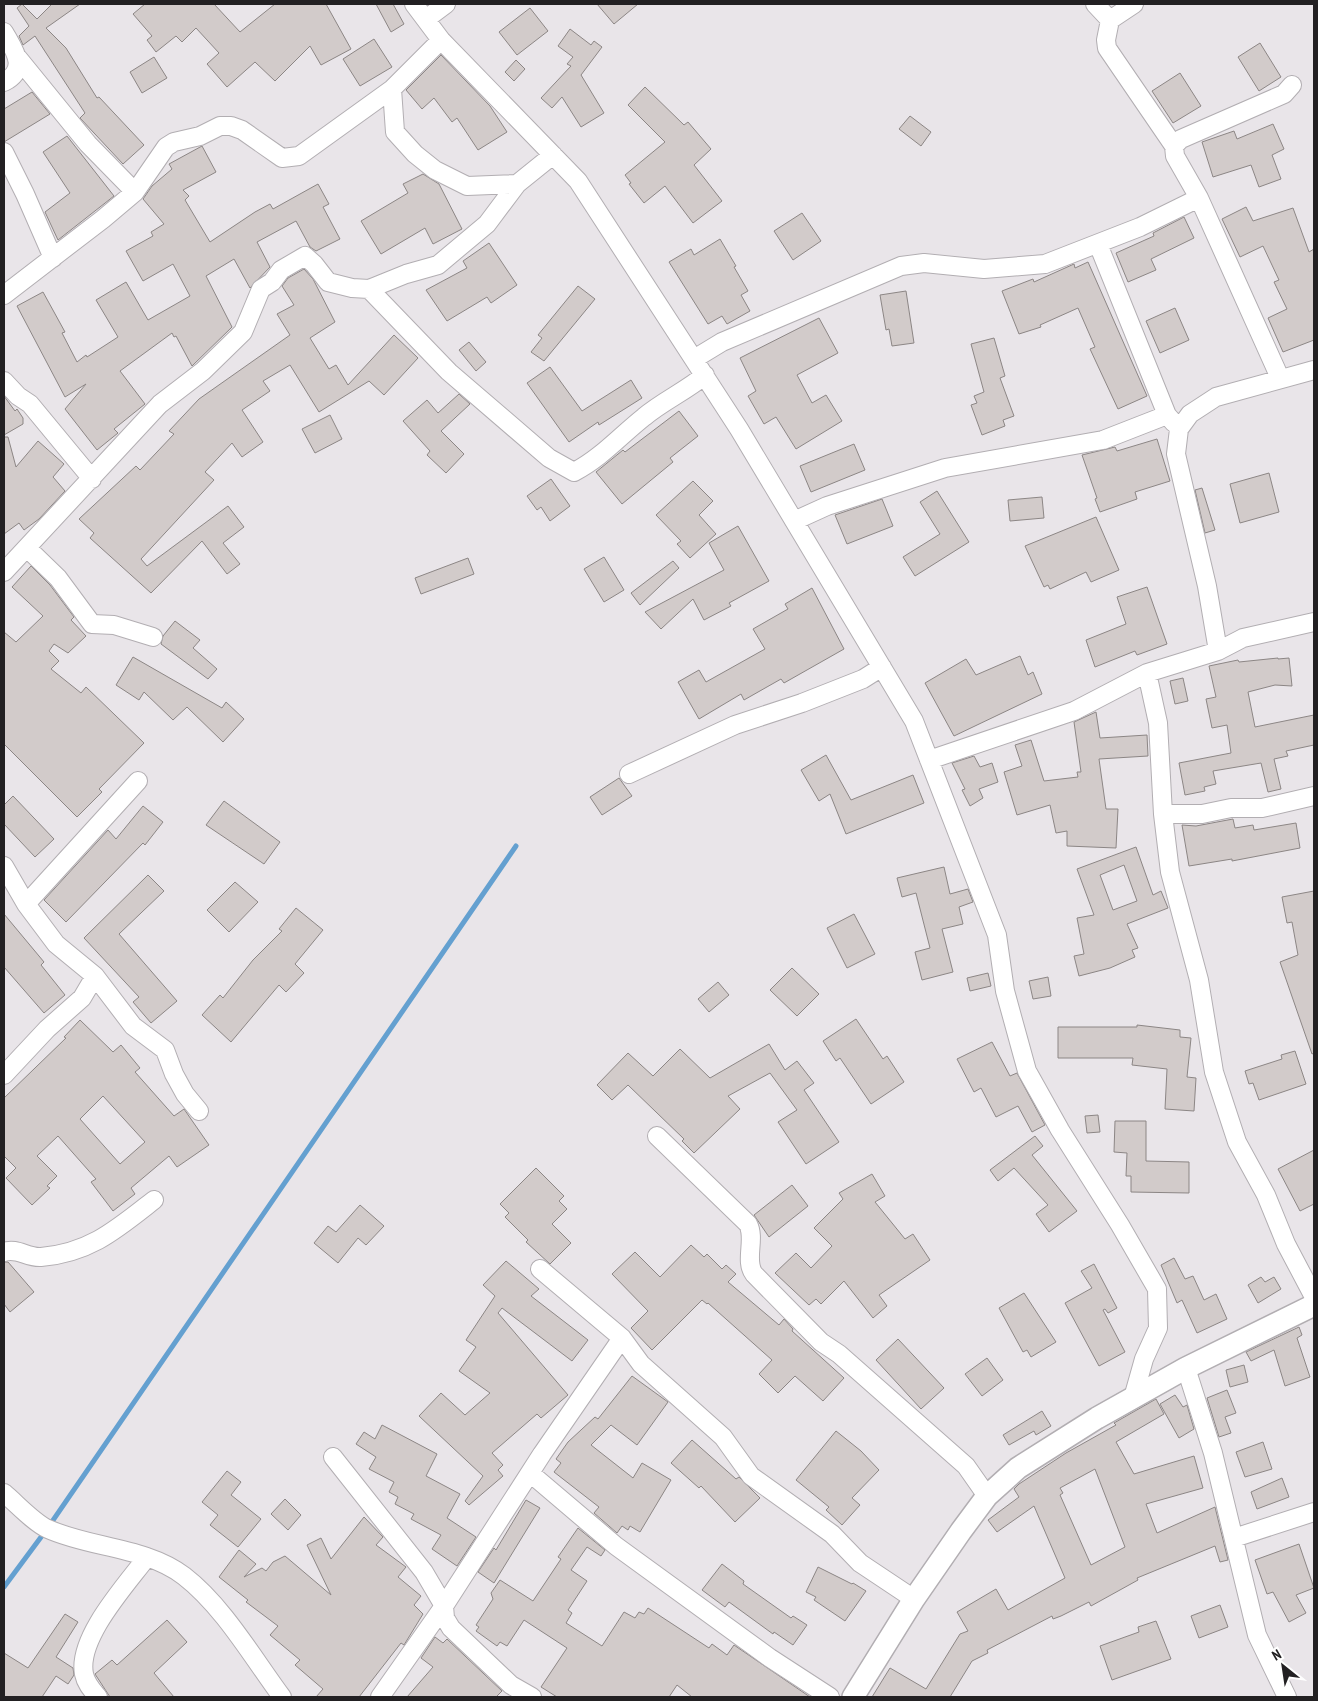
<svg xmlns="http://www.w3.org/2000/svg" width="1318" height="1701" font-family="'PT Sans Narrow',sans-serif">
<rect width="100%" height="100%" fill="#e9e5e9"/>
<g fill="none" stroke-linecap="round" stroke-linejoin="round">
<path stroke="#64a0d0" stroke-width="5" d="M4 1587 47 1529 516 846"/>
</g>
<path fill="#d2cbca" stroke="#8c8685" fill-rule="evenodd" d="M22 4 37 19 52 4H80L46 28 66 48 97 98 99 97 144 145 123 164 80 118 85 113 35 36 23 45 19 36 29 26 17 8Z
M145 4H214L240 32 275 4H326L351 49 321 65 310 46 275 81 255 62 227 87 207 64 219 53 196 28 182 42 176 36 156 52 147 40 152 36 133 14Z
M376 4H393L404 24 391 32Z
M597 4H638L614 24Z
M530 8 548 31 517 55 499 32Z
M570 29 591 45 594 41 602 47 581 75 604 113 581 127 562 97 552 108 541 98 571 66 567 64 573 57 558 46Z
M374 39 392 67 360 86 343 59Z
M1260 43 1281 77 1259 91 1238 57Z
M441 55 490 106 507 132 478 150 457 118 452 122 434 98 422 109 406 90Z
M154 57 167 78 142 93 130 72Z
M516 60 525 69 514 81 505 72Z
M1180 73 1201 106 1173 123 1152 91Z
M645 87 684 125 688 122 711 149 694 165 722 201 693 223 665 186 644 203 629 184 631 183 625 175 665 142 628 105Z
M32 92 50 114 4 142V109Z
M910 116 931 132 921 146 899 129Z
M1273 124 1284 149 1272 155 1281 179 1259 187 1251 165 1213 177 1202 142 1234 131 1237 139Z
M67 136 114 196 58 240 45 212 70 193 43 152Z
M202 146 216 172 183 190 189 196 185 200 210 242 255 212 270 204 273 209 318 184 329 204 323 207 340 239 316 251 310 247 296 221 257 242 270 267 250 288 234 259 206 276 232 327 192 366 176 336 174 337 172 333 120 371 145 404 114 429 118 433 97 450 65 409 86 384 65 397 17 306 43 292 65 332 62 333 77 362 86 355 87 357 118 337 96 300 126 282 148 320 190 296 173 264 143 281 126 251 153 236 151 232 164 224 143 199 152 186 172 169 169 164Z
M423 174 439 184 462 229 433 244 425 228 381 254 361 221 408 193 403 184Z
M1246 207 1253 221 1293 208 1309 252 1314 249V340L1283 352 1268 318 1287 309 1274 282 1279 280 1263 246 1240 257 1222 219Z
M802 213 821 241 793 260 774 231Z
M1184 217 1194 238 1151 259 1156 270 1128 282 1116 253 1154 236 1153 233Z
M720 239 736 266 734 267 748 291 741 295 750 311 727 324 722 316 708 324 669 262 691 249 694 255Z
M489 243 517 285 491 303 487 297 447 321 426 290 467 268 463 261Z
M1088 262 1147 396 1118 409 1090 349 1095 347 1078 308 1040 325 1041 327 1019 334 1002 291 1033 279 1034 282 1074 264 1075 268Z
M304 269 313 279 335 322 310 338 329 369 336 365 348 385 394 335 418 358 384 395 369 381 319 412 290 365 263 381 270 391 242 410 263 442 242 457 232 443 205 472 214 480 141 559 147 566 228 506 244 527 223 543 240 564 227 574 202 541 151 593 90 538 94 533 79 519 136 466 140 470 174 434 169 431 199 399 290 335 277 314 294 305 282 286 288 278Z
M578 286 595 299 544 361 531 352 542 338 538 335Z
M906 291 914 343 892 346 889 329 886 330 880 295Z
M1175 308 1189 340 1160 353 1146 321Z
M819 318 838 353 797 375 812 403 826 395 842 421 796 449 776 417 764 424 748 396 756 391 740 358Z
M994 338 1005 376 1000 378 1014 416 1003 420 1005 426 982 435 971 405 977 403 974 396 984 392 971 344Z
M469 342 486 362 476 371 459 350Z
M550 367 582 411 631 380 642 398 599 425 598 422 569 442 527 383Z
M459 394 470 404 441 431 464 454 446 473 427 455 430 451 403 421 427 400 438 413Z
M4 396 15 411 17 409 23 418V424L4 435Z
M679 411 698 436 670 458 673 462 622 504 596 472 623 450 625 452Z
M330 415 342 439 315 453 302 429Z
M4 437H8L16 467 38 441 64 464 53 477 65 491 39 519 24 530 19 523 4 534Z
M1157 439 1170 481 1135 492 1137 499 1100 512 1095 499 1097 498 1082 455 1115 447 1117 451Z
M854 444 865 470 811 492 800 466Z
M1269 473 1279 512 1240 523 1230 484Z
M551 479 570 506 550 521 541 507 537 510 527 496Z
M693 481 713 501 699 515 716 534 690 558 677 544 681 541 656 515Z
M1202 488 1215 530 1205 533 1195 490Z
M937 491 969 542 915 576 903 557 940 534 920 502Z
M1042 497 1044 518 1010 521 1008 500Z
M882 499 893 526 847 544 835 515Z
M1096 517 1119 570 1091 582 1086 572 1050 589 1048 585 1044 587 1025 546Z
M738 526 769 581 729 603 731 606 704 620 693 599 661 629 645 612 724 570 709 543Z
M604 557 624 590 604 602 584 569Z
M468 558 474 574 421 594 415 578Z
M673 561 679 568 640 605 631 593Z
M31 566 50 585 74 617 71 620 86 636 68 653 54 644 49 651 59 661 51 669 81 693 86 687 144 743 99 789 102 792 77 817 4 744V632L16 642 43 616 12 587Z
M1147 587 1167 644 1137 655 1135 651 1095 667 1086 640 1126 624 1117 597Z
M812 588 844 649 784 683 781 679 744 700 741 694 699 719 678 682 699 670 706 682 765 649 753 629 788 609 785 604Z
M175 621 200 640 193 648 217 669 208 679 161 644 163 636Z
M1020 656 1028 675 1033 672 1042 694 954 736 925 683 966 659 976 675Z
M133 657 222 708 226 702 244 719 223 742 187 707 173 720 144 692 139 700 116 685Z
M1278 658V659L1289 658 1292 686 1275 685 1248 692 1255 727 1314 715V745L1286 751 1288 756 1274 759 1281 789 1268 792 1261 763 1213 771 1216 784 1204 787 1205 791 1185 795 1179 763 1231 753 1227 725 1212 728 1206 699 1216 697 1209 666 1238 660 1239 662Z
M1183 678 1188 701 1175 704 1170 681Z
M1096 712 1100 738 1147 735 1148 756 1099 759 1106 809H1118L1116 848 1067 846V831L1056 833 1050 805 1017 815 1004 772 1022 766 1015 745 1031 740 1044 781 1078 777 1077 772H1081L1074 722Z
M826 755 851 800 913 775 924 803 846 834 830 794 819 801 801 770Z
M974 756 980 767 992 763 998 782 979 789 983 798 970 806 962 790 965 789 952 763Z
M619 778 632 796 602 815 590 797Z
M13 796 54 839 35 857 4 824V805Z
M224 801 280 842 264 864 206 825Z
M143 806 163 822 145 845 143 843 66 922 44 900 108 830 116 839Z
M1233 819 1235 828 1253 825 1254 830 1296 823 1300 848 1232 861V859L1189 866 1182 825 1196 826Z
M1136 847 1153 895 1161 891 1168 908 1127 924 1138 948 1132 950 1135 957 1110 968 1079 976 1074 956 1084 954 1077 918 1094 915 1077 869ZM1124 865 1137 901 1113 910 1100 875Z
M944 867 950 894 968 889 973 902 959 907 963 924 942 929 953 972 922 980 915 952 930 948 916 893 902 897 897 878Z
M148 875 164 891 119 934 177 1001 151 1023 133 1002 139 997 84 938Z
M235 882 258 902 229 932 207 910Z
M1314 891V1053L1312 1054 1280 962 1298 955 1292 922 1287 923 1282 897Z
M296 908 323 930 295 964 304 973 286 992 279 985 231 1042 202 1015 220 995 223 998 253 960 282 931 279 929Z
M4 914 44 962 41 965 65 995 44 1013 4 967Z
M854 914 875 954 847 968 827 928Z
M792 968 819 994 797 1016 770 990Z
M988 973 991 986 970 991 967 978Z
M1048 977 1051 996 1033 999 1029 981Z
M718 982 729 995 709 1012 698 999Z
M856 1019 883 1059 887 1056 904 1082 871 1104 840 1058 836 1061 823 1041Z
M80 1020 113 1052 121 1045 140 1068 135 1072 174 1116 184 1109 209 1145 177 1167 169 1156 131 1188 135 1194 113 1211 91 1182 96 1179 58 1136 37 1156 57 1176 47 1186 50 1188 32 1205 6 1178 16 1168 4 1156V1098L66 1038 64 1037ZM103 1096 145 1142 120 1164 80 1119Z
M1137 1025 1180 1030V1037L1191 1038 1187 1077 1196 1078 1194 1111 1165 1109 1167 1069 1132 1065 1133 1058H1058V1027H1137Z
M992 1042 1010 1076 1017 1073 1045 1125 1032 1132 1018 1106 996 1117 981 1088 974 1092 957 1059Z
M769 1044 785 1070 797 1061 814 1083 804 1090 839 1142 806 1164 778 1122 797 1110 770 1073 728 1096 740 1109 694 1153 682 1141 684 1139 628 1085 612 1100 597 1085 628 1053 653 1076 680 1049 710 1078Z
M1295 1051 1306 1084 1259 1100 1253 1083 1249 1084 1245 1071 1282 1059 1281 1055Z
M1098 1115 1100 1132 1087 1133 1085 1116Z
M1115 1121H1146V1161L1189 1162V1193L1131 1192V1176H1126L1127 1153 1114 1152Z
M1035 1136 1043 1146 1032 1155 1077 1211 1049 1232 1036 1214 1048 1205 1014 1168 998 1181 990 1170Z
M1314 1150V1204L1300 1211 1278 1169Z
M536 1168 564 1196 559 1201 567 1209 552 1224 571 1243 550 1264 526 1242 528 1240 505 1217 509 1213 500 1204Z
M872 1174 885 1196 875 1202 905 1239 913 1234 930 1260 879 1295 887 1306 873 1318 844 1281 821 1304 816 1299 809 1305 775 1273 796 1253 811 1268 832 1246 814 1228 843 1199 839 1193Z
M792 1185 808 1206 769 1237 754 1215Z
M360 1205 384 1226 366 1245 358 1238 338 1263 314 1243 328 1226 336 1232Z
M691 1245 704 1257 707 1254 722 1269 726 1265 736 1274 728 1282 779 1325 784 1319 793 1329 792 1331 844 1378 823 1401 795 1376 778 1393 759 1374 772 1360 708 1303 707 1304 702 1300 652 1350 631 1328 648 1311 612 1274 635 1252 660 1277Z
M1174 1258 1185 1279 1193 1276 1204 1300 1216 1294 1227 1319 1197 1333 1182 1300 1177 1303 1161 1265Z
M506 1261 539 1289 531 1296 588 1340 572 1361 502 1308 498 1313 568 1395 541 1418 537 1414 492 1453 503 1465 498 1470 503 1476 469 1505 465 1501 483 1476 419 1416 441 1393 465 1415 490 1393 459 1371 476 1347 466 1340 495 1296 483 1285Z
M4 1262H8L34 1292 10 1312 4 1304Z
M1094 1264 1117 1308 1108 1313 1105 1309 1103 1310 1125 1352 1099 1366 1065 1303 1092 1288 1081 1271Z
M1261 1277 1265 1282 1274 1277 1281 1289 1258 1303 1248 1285Z
M1024 1293 1056 1342 1031 1357 1027 1350 1023 1352 999 1308Z
M1299 1327 1302 1335 1297 1338 1310 1377 1285 1386 1274 1350 1251 1361 1246 1352Z
M898 1339 944 1388 921 1409 876 1360Z
M987 1358 1003 1380 982 1396 965 1374Z
M1244 1365 1248 1382 1230 1387 1226 1370Z
M632 1376 668 1402 637 1445 611 1425 591 1445 633 1478 642 1463 671 1480 640 1532 630 1526 628 1530 622 1526 617 1533 594 1513 599 1507 554 1472 561 1463 556 1459 568 1442 595 1417 598 1419Z
M1227 1390 1236 1413 1225 1417 1231 1433 1219 1437 1207 1398Z
M1175 1395 1183 1407 1187 1405 1194 1429 1179 1438 1160 1404Z
M1156 1399 1164 1414 1116 1442 1134 1474 1194 1456 1203 1488 1146 1504 1157 1533 1215 1507 1228 1560 1220 1562 1215 1546 1137 1578 1138 1580 1091 1606 1089 1602 1061 1616 1053 1619 1052 1616 987 1650 988 1653 972 1661 950 1697H872L890 1668 926 1689 960 1634 968 1631 957 1612 996 1589 1008 1610 1065 1578 1034 1506 997 1532 988 1520 1019 1497 1014 1489 1019 1484 1066 1453 1116 1425 1114 1423ZM1095 1469 1125 1547 1091 1565 1060 1495 1063 1493 1060 1488Z
M1042 1411 1051 1426 1036 1435 1034 1431 1009 1445 1003 1435Z
M382 1425 437 1454 426 1476 460 1494 447 1518 476 1537 457 1566 432 1549 441 1535 411 1519 414 1514 395 1504 398 1497 389 1492 394 1482 369 1469 376 1457 356 1444 364 1432 375 1439Z
M836 1431 861 1451 879 1470 852 1498 860 1505 842 1525 826 1510 829 1507 796 1480Z
M692 1440 736 1479 739 1477 760 1498 735 1522 701 1486 699 1488 671 1463Z
M1263 1442 1272 1469 1245 1477 1236 1452Z
M227 1471 241 1482 231 1495 261 1519 238 1547 210 1525 218 1515 202 1502Z
M1282 1478 1289 1497 1257 1509 1251 1492Z
M285 1499 301 1515 288 1530 271 1514Z
M526 1500 540 1508 494 1583 478 1572 494 1548 496 1550Z
M364 1517 383 1537 376 1545 406 1567 398 1577 421 1596 414 1605 423 1614 404 1645 401 1643 359 1697H316L323 1689 295 1665 300 1660 270 1635 278 1626 246 1602 248 1600 219 1577 239 1550 256 1564 244 1577 262 1568 266 1571 273 1562 285 1556 331 1595 307 1545 321 1538 331 1559Z
M578 1528 605 1550 601 1556 587 1547 571 1570 587 1581 568 1610 572 1613 566 1623 602 1646 624 1612 635 1618 639 1612 644 1614 648 1608 709 1648 712 1644 727 1655 734 1645 810 1697H692L677 1685 669 1697H557L541 1687 567 1648 524 1620 507 1646 500 1642 497 1646 476 1631 479 1627 476 1625 493 1599 491 1593 500 1580 533 1601 561 1559 558 1557Z
M1299 1544 1314 1588 1296 1595 1306 1613 1289 1622 1273 1592 1267 1594 1255 1560Z
M722 1564 744 1581 743 1584 791 1618 793 1616 807 1625 793 1645 774 1632 773 1634 729 1602 725 1607 702 1590Z
M818 1567 852 1584 853 1583 866 1591 845 1621 814 1600 816 1597 806 1592Z
M1220 1605 1228 1627 1199 1638 1191 1616Z
M65 1614 78 1622 56 1657 73 1668 74 1675 68 1684 56 1676 42 1697H4V1653L28 1668Z
M167 1620 187 1642 154 1673 174 1697H110L95 1674 112 1660 117 1665Z
M1156 1621 1171 1659 1112 1680 1100 1646 1139 1632 1138 1627Z
M435 1637 443 1643 447 1639 502 1691 496 1697H407L433 1667 421 1658Z"/>
<g fill="none" stroke-linecap="round" stroke-linejoin="round">
<g stroke="#b2aeb2" stroke-width="20">
<path id="minor" d="M414 4 441 40 578 181 739 429 914 721 997 935 1005 991 1027 1071 1060 1130 1120 1225 1157 1289 1158 1328 1144 1359 1133 1398
M1095 4 1110 20 1134 4
M426 19 446 4
M1110 20 1106 40 1107 48 1174 146
M4 32C14 50 29 69 4 82
M18 58 88 144 135 192
M392 89 395 132 415 154 435 170 467 186 517 184
M4 152 25 194 53 258
M1098 244 1167 415 1174 423
M369 289 449 372 549 458 574 472C601 458 620 436 644 417 663 401 686 391 705 375
M4 295 103 219 135 192 166 147 174 142 200 136 220 126H231L242 130 282 158 299 156 392 89 441 40
M694 359 722 342 901 266 924 263 984 269 1045 264 1140 227 1199 198
M1280 378 1199 198 1175 156 1174 146 1181 139 1284 94 1292 85
M4 381 18 396 30 404 92 479
M794 521 827 506 945 468 1103 440 1167 415
M27 548 58 578 92 624 114 625 153 637
M4 572 160 404 203 371 243 332 261 289 272 282 281 270 305 256 314 264 328 282 352 288 369 289 406 274 438 265 487 224 517 184 553 155
M1218 651 1207 586 1176 454 1179 429 1190 414 1216 397 1314 370
M1147 673 1158 723 1163 814 1170 872 1199 980 1214 1072 1237 1142 1266 1195 1286 1244 1314 1297
M929 760 1074 711 1147 673 1218 651 1243 638 1314 622
M629 774 735 725 802 703 863 679 882 667
M1163 814H1202L1231 808H1262L1314 796
M4 866 26 904 56 944 95 976 133 1026 165 1050 174 1074 185 1094 199 1111
M26 904 138 781
M4 1075 47 1029 82 998 95 976
M657 1136 748 1224C756 1239 744 1261 754 1274L821 1342 839 1354 966 1466 987 1496
M4 1252C17 1247 27 1258 41 1257 90 1253 117 1229 154 1200
M540 1269 622 1338 641 1364 723 1437 751 1476 832 1534 860 1563 914 1599
M1186 1368 1213 1453 1257 1635 1287 1697
M333 1457 424 1572 444 1606 445 1618 451 1628 511 1685 532 1697
M530 1473 616 1546 770 1658 830 1697
M4 1493C16 1503 34 1523 48 1529 90 1548 146 1547 184 1576 223 1606 253 1658 282 1697
M1234 1538 1314 1512
M98 1697C92 1690 86 1684 84 1674 77 1638 126 1585 147 1557
M380 1697 444 1606 542 1454 622 1338"/>
</g>
<g stroke="#b2aeb2" stroke-width="24">
<path id="tertiary" d="M853 1697 914 1599 961 1531 987 1496 1018 1468 1097 1418 1186 1368 1314 1305"/>
</g>
<use href="#minor" stroke="#fff" stroke-width="18"/>
<use href="#tertiary" stroke="#fff" stroke-width="21"/>
</g>
<rect width="1318" height="1701" fill="none" stroke="#222022" stroke-width="10"/>
<g transform="translate(1283 1666) rotate(330)" stroke="#ffffff" stroke-width="4" paint-order="stroke">
<path d="M0-4L9 19L0 12L-9 19Z" fill="#222022"/>
<text y="-8" font-size="14" font-weight="bold" text-anchor="middle" fill="#222022">N</text>
</g>
</svg>
